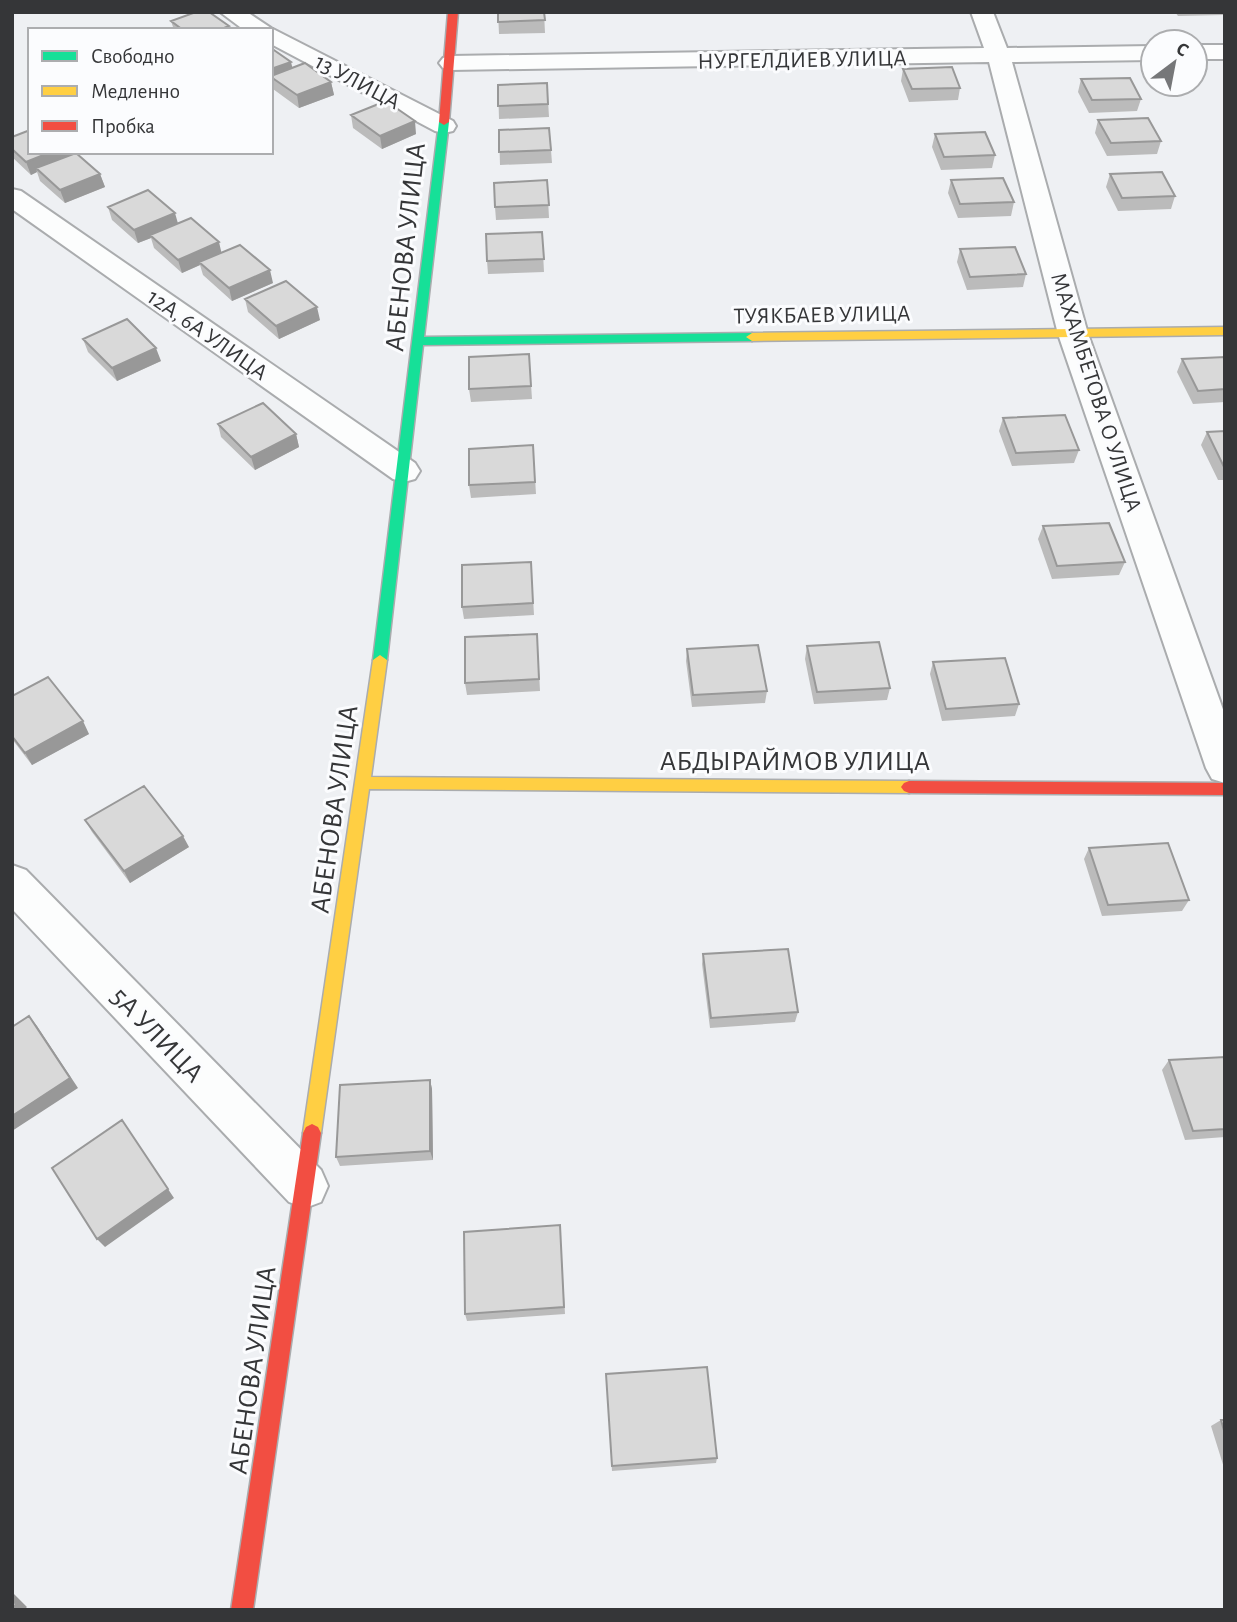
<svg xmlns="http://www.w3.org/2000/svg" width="1237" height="1622" font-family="'Alegreya Sans',sans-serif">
<rect width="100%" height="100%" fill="#eef0f3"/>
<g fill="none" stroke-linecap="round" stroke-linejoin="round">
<g stroke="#aaacae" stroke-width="4">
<path id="street" d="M220 12H247L271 28 453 121 456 126 453 131 444 133 435 131 271 44V30H244Z
M971 12H993L1007 48 1153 46V60L1012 62 1088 334 1225 715V783L1212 779 1206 768 1058 334 989 62 451 70 443 68 439 63 443 58 451 56 984 48Z
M1195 45H1225V59H1195Z
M12 189 21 191 415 463 420 471 415 479 404 482 393 479 12 209Z
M12 865 26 870 321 1170 328 1186 321 1202 305 1208 289 1202 12 909Z"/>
</g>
<g stroke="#aaacae" stroke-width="3">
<path id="fast" d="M444 119 449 122 424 337 752 333 758 337 752 341 423 345 387 660 380 665 373 660 439 122Z"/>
</g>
<g stroke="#aaacae" stroke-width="3">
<path id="slow" d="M1225 327V335L752 341 746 337 752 333Z
M380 655 387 660 371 777 909 781 914 783 917 787 914 791 909 793 369 789 321 1133 318 1139 312 1142 306 1139 303 1133 373 660Z"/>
</g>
<g stroke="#aaacae" stroke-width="3">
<path id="jam" d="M448 12H458L449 122 444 125 439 122Z
M909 781 1225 783V795L909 793 904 791 901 787 904 783Z
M312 1124 318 1127 321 1133 253 1610H231L303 1133 306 1127Z"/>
</g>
<use href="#street" fill="#fcfdfd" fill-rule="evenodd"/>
<use href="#fast" fill="#16e098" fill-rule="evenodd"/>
<use href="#slow" fill="#ffcf43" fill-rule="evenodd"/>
<use href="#jam" fill="#f24e42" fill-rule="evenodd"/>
</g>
<path fill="#bbb" d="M498 12H544L545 33 499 34Z
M1175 12H1224L1223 15 1178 16Z
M171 21 229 26 230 30H174Z
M271 48 292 68 331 82 334 95 299 108 273 89 271 83Z
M903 69 960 88 958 100 909 102 901 81Z
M1081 79 1141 99 1137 111 1089 113 1078 92Z
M547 83 549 117 499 119 498 85Z
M351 115 416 134 382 149 353 128Z
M1098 120 1161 141 1157 154 1107 156 1095 133Z
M499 130 551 150 552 163 500 165Z
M935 134 995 155 992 168 941 170 932 147Z
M12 137 30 152H68L69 155 100 174 105 187 65 203 40 181 37 172 31 175 12 157Z
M1110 174 1175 196 1171 209 1118 211 1106 187Z
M547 180 549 218 496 220 495 207Z
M951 180 1014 202 1011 216 958 218 948 193Z
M108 207 178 223 221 253 273 283 232 301 203 275 200 265 182 273 154 248 151 238 138 243 112 220Z
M542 232 544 272 488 274 487 261Z
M960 249 1026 274 1023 287 967 290 957 262Z
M245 299 320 320 279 339 248 312Z
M83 339 161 361 117 381 88 352Z
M529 354 532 399 471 402 469 389Z
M1225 357V402L1193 404 1177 372 1182 359Z
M1003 418 1079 450 1074 463 1012 466 999 431Z
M218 424 296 434 299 447 255 470 221 437Z
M1225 431V480H1218L1201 445 1207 432Z
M533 445 536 494 471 498 469 485Z
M1043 526 1125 562 1119 575 1052 579 1038 539Z
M531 562 534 615 464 619 462 607Z
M537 634 540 691 467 695 465 683Z
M807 646 890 688 887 700 814 704 805 659Z
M687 649 767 691 765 703 692 707 686 661Z
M933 662 1019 704 1015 716 942 721 930 674Z
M12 696 89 734 32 765 12 739Z
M85 820 189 847 130 883 92 832Z
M1089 848 1189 900 1182 911 1102 916 1084 859Z
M703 954 798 1012 795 1022 710 1028 702 964Z
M1225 1057V1137L1185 1140 1162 1070 1169 1060Z
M430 1080 432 1089 433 1160 340 1166 336 1157Z
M560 1225 565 1314 467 1321 465 1314Z
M606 1374 717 1458 716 1463 612 1471Z
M1221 1420H1225V1471L1211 1426Z"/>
<path fill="#989898" d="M291 62 294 74 271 77V69Z
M331 82 334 95 299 108 297 95Z
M415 121 416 134 382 149 380 136Z
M51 152H68L71 160 36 168 37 172 31 175 26 162Z
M100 174 105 187 65 203 60 190Z
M175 213 179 227 150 235 151 238 138 243 134 230Z
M219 242 222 255 199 262 200 265 182 273 178 260Z
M270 270 273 283 232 301 229 288Z
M317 307 320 320 279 339 276 326Z
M156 348 161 361 117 381 112 368Z
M296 434 299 447 255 470 251 457Z
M83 721 89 734 32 765 25 753Z
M183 836 189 847 130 883 124 871Z
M29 1016 37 1026 78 1088 12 1131V1116Z
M430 1080 432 1089 433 1160 430 1151Z
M122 1120 174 1198 105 1247 97 1239Z
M12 1592 27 1607 24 1610H12Z"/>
<path fill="#d9d9d9" stroke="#989898" stroke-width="2" d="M196 12H209L229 26 219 30H183L171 21Z
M498 12H544L545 20 498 22Z
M271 48 291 62 271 69Z
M305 63 331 82 297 95 271 77V76Z
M952 67 960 88 912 89 903 69Z
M1130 78 1141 99 1092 100 1081 79Z
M547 83 548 104 498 106V85Z
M386 101 415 121 380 136 351 115Z
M1148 118 1161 141 1111 143 1098 120Z
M549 128 551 150 499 152V130Z
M30 130V152H51L26 162 12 149V137Z
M985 132 995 155 944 157 935 134Z
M76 153 100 174 60 190 36 168Z
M1162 172 1175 196 1122 198 1110 174Z
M1003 178 1014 202 960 204 951 180Z
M547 180 549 205 495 207 494 183Z
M148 190 175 213 134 230 108 207Z
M191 218 219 242 178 260 150 235Z
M542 232 544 259 487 261 486 234Z
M240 245 270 270 229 288 199 262Z
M1015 247 1026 274 970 277 960 249Z
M286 281 317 307 276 326 245 299Z
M127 319 156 348 112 368 83 339Z
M529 354 531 386 469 389V357Z
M1225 357V389L1198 391 1182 359Z
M263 403 296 434 251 457 218 424Z
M1065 415 1079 450 1016 453 1003 418Z
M1225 431V467H1224L1207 432Z
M533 445 535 482 469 485V449Z
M1109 523 1125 562 1057 566 1043 526Z
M531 562 533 603 462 607V565Z
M537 634 539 679 465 683V637Z
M879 642 890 688 817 692 807 646Z
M758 645 767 691 693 695 687 649Z
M1005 658 1019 704 946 709 933 662Z
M48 677 83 721 25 753 12 736V696Z
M144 786 183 836 124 871 85 820Z
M1168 843 1189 900 1108 905 1089 848Z
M788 949 798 1012 711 1018 703 954Z
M29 1016 70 1078 12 1116V1027Z
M1225 1057V1129L1193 1131 1169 1060Z
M430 1080V1151L336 1157 340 1085Z
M122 1120 168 1189 97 1239 52 1168Z
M560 1225 564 1307 465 1314 464 1232Z
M707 1367 717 1458 612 1466 606 1374Z
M1221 1420H1225V1434Z
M12 1600 16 1604 12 1609Z"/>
<g text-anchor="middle" stroke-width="6" stroke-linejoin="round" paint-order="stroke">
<g font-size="23" fill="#353638" stroke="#fbfcfe">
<text transform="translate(802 59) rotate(-1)" y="8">НУРГЕЛДИЕВ УЛИЦА</text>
<text transform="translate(358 81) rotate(28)" y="8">13 УЛИЦА</text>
<text transform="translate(822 314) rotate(-1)" y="8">ТУЯКБАЕВ УЛИЦА</text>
<text transform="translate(208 334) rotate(35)" y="8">12А, 6А УЛИЦА</text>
<text transform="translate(1097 392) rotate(72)" y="8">МАХАМБЕТОВА О УЛИЦА</text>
</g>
<g font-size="28" fill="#353638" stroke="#fbfcfe">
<text transform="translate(404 247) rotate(-84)" y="10">АБЕНОВА УЛИЦА</text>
<text x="795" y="770">АБДЫРАЙМОВ УЛИЦА</text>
<text transform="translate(333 809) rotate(-82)" y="10">АБЕНОВА УЛИЦА</text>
<text transform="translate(158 1034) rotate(46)" y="10">5А УЛИЦА</text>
<text transform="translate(251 1370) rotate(-82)" y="10">АБЕНОВА УЛИЦА</text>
</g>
</g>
<rect width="1237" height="1622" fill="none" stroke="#353638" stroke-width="28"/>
<rect x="28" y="28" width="245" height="126" fill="#fbfcfe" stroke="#acadaf" stroke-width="2"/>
<rect x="42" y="51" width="35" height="10" fill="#16e098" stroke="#acadaf" stroke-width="2"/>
<text x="91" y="63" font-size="21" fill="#353638">Свободно</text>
<rect x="42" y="86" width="35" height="10" fill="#ffcf43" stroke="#acadaf" stroke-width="2"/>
<text x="91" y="98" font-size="21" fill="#353638">Медленно</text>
<rect x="42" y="121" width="35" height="10" fill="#f24e42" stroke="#acadaf" stroke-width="2"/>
<text x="91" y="133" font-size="21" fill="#353638">Пробка</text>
<g transform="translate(1174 63) rotate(32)"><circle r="33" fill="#fbfcfe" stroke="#acadaf" stroke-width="2"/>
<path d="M0-5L12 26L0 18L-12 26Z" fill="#767779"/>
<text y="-10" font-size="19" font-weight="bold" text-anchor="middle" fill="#353638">С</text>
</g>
</svg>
